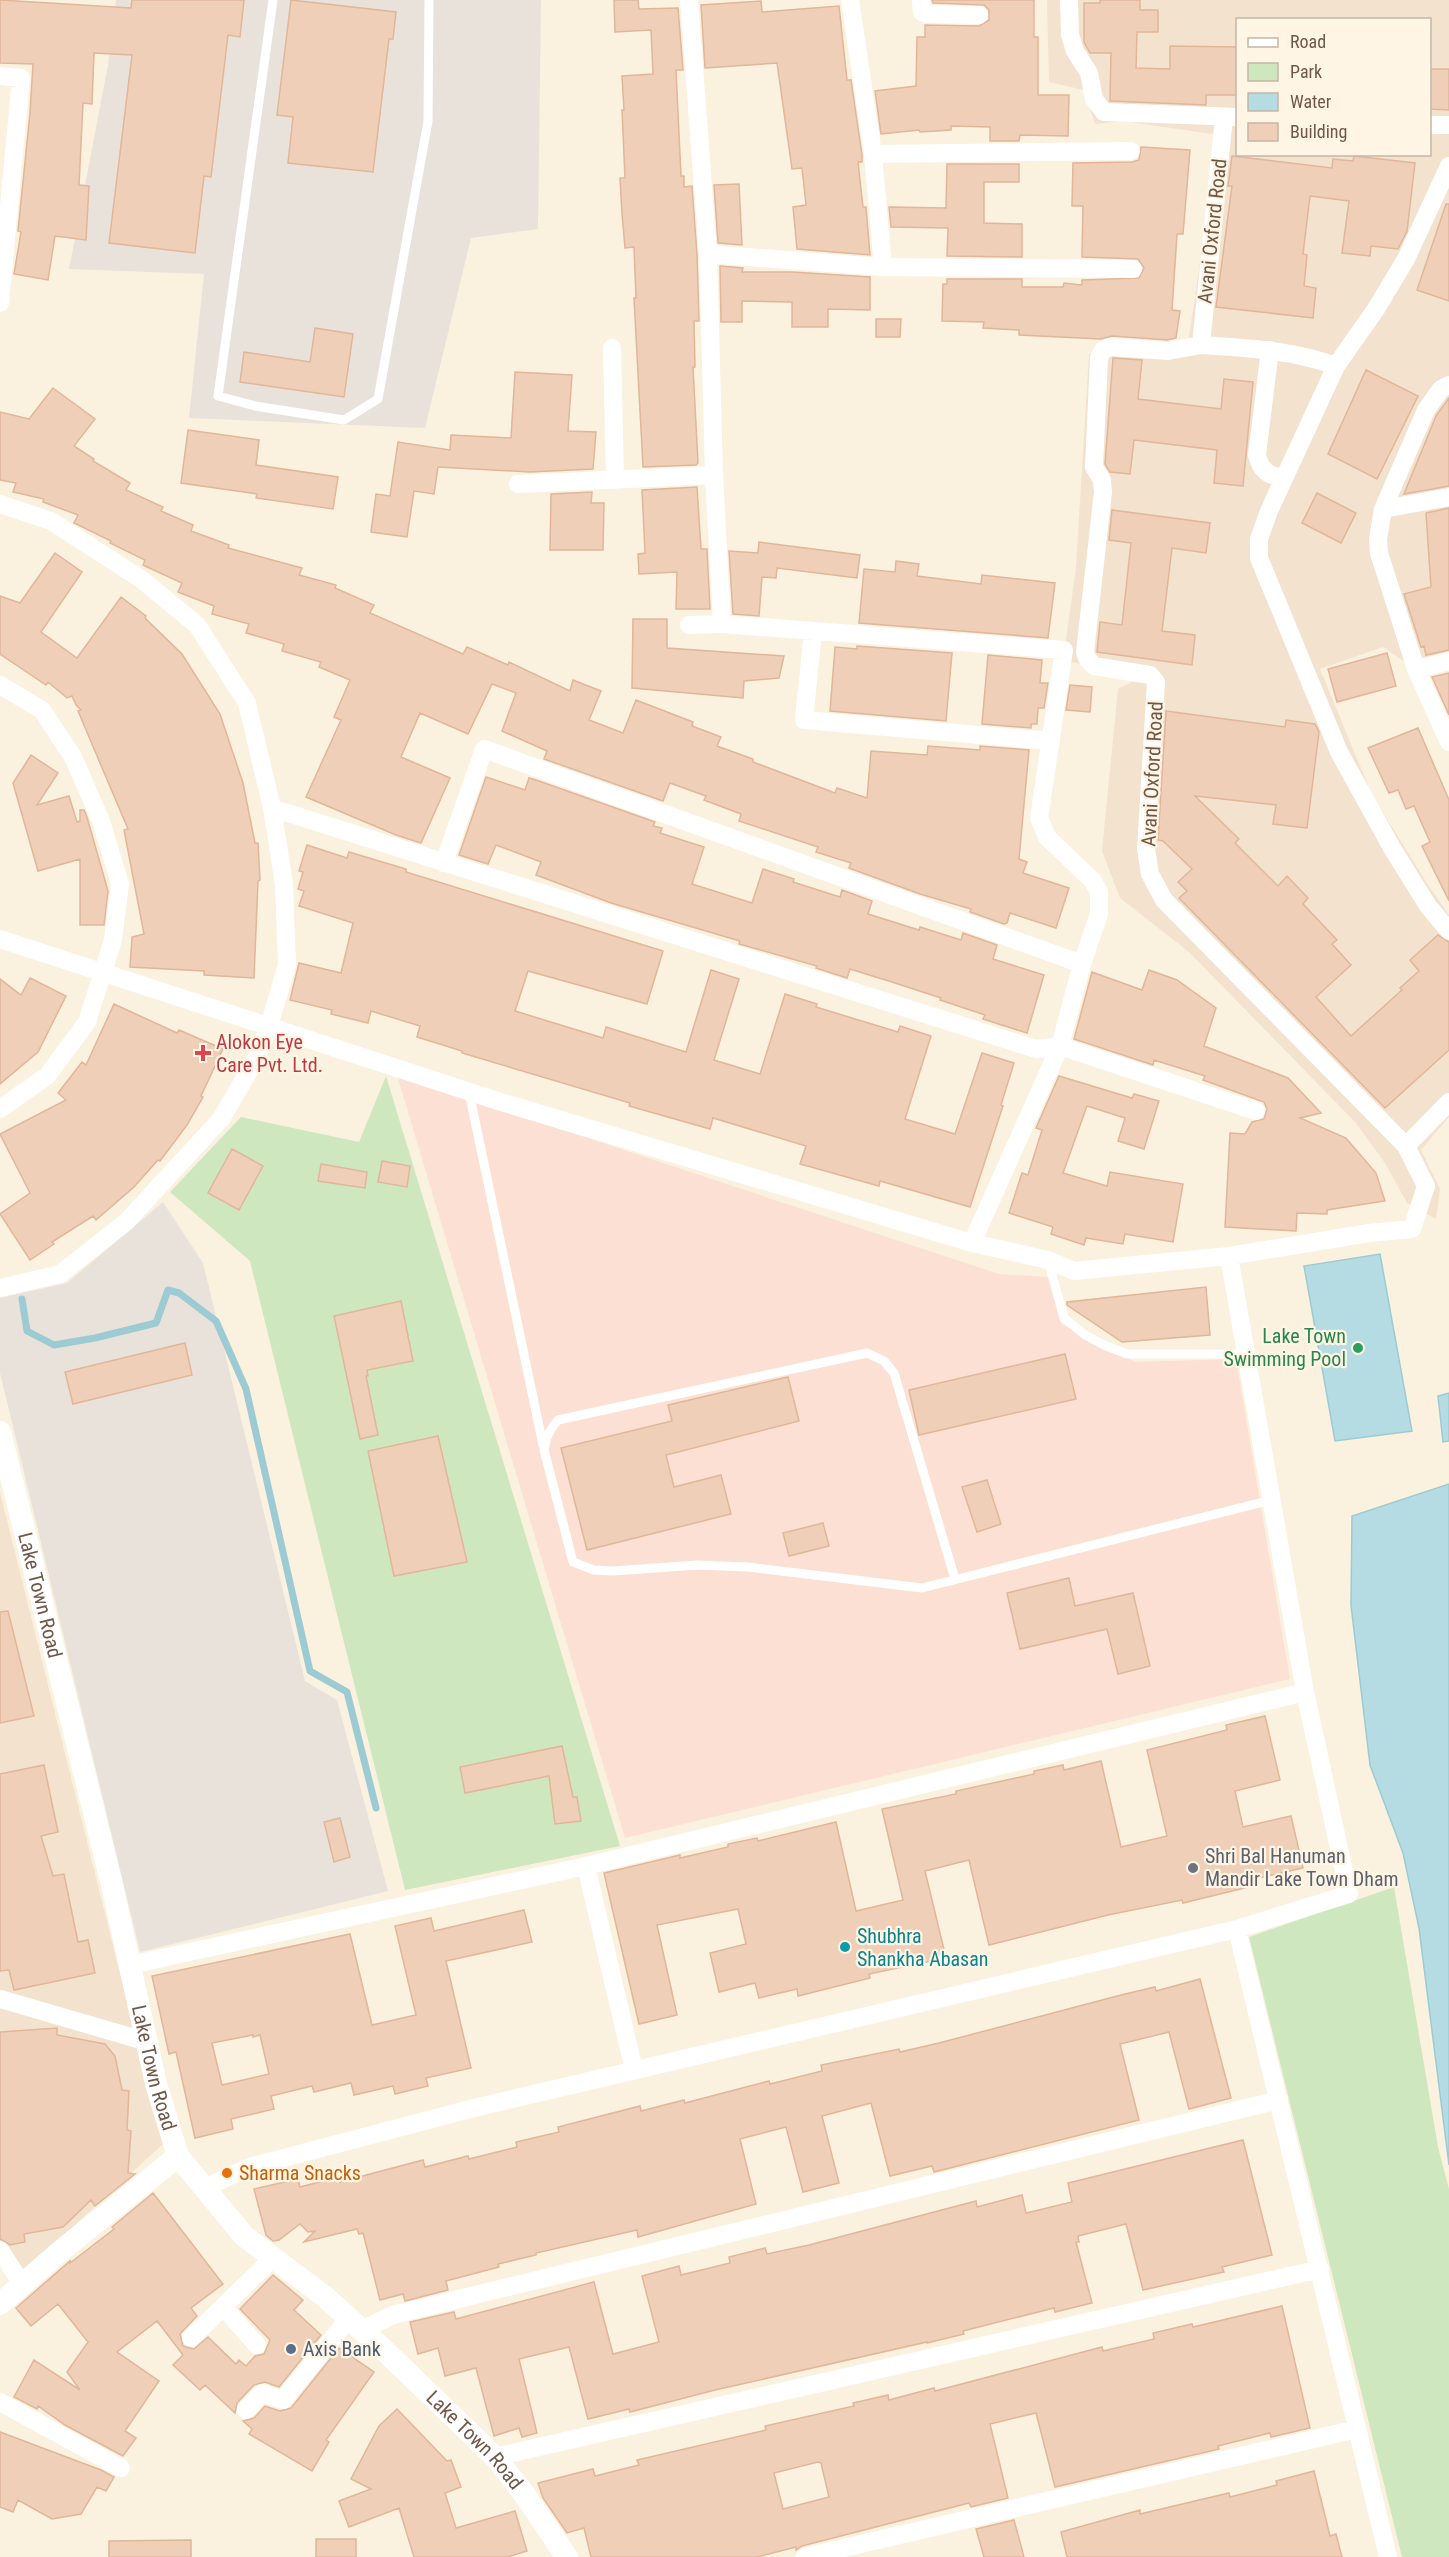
<svg xmlns="http://www.w3.org/2000/svg" width="1449" height="2557" font-family="'Roboto Condensed',sans-serif">
<rect width="100%" height="100%" fill="#fbf1df"/>
<path fill="#f2e2ce" fill-rule="evenodd" d="M1047 0H1449V654L1407 663 1383 647 1320 669 1372 795 1428 885 1449 915V1117L1421 1150 1440 1189 1436 1219 1407 1203 1385 1163 1355 1122 1189 952 1120 898 1102 851 1118 689 1147 674 1063 661 1076 568 1089 354 1187 350 1219 135 1123 121 1095 124 1084 90 1049 82ZM1238 20H1430V154H1238Z
M0 1492 115 1954 164 2143 20 2275 0 2247Z"/>
<path fill="#fbe0d3" d="M397 1075 999 1274 1049 1277 1061 1324 1135 1362 1236 1359 1290 1679 625 1838Z"/>
<path fill="#e9e2db" d="M116 0H541L538 229 471 238 425 428 189 418 204 274 69 269 108 65Z
M163 1202 203 1263 305 1681 337 1700 388 1891 140 1952 0 1373V1298L67 1283Z"/>
<path fill="#cfe7bf" d="M386 1076 620 1846 405 1890 250 1261 170 1192 241 1117 359 1142Z
M1394 1887 1438 2147 1449 2189V2557H1402L1249 1937Z"/>
<path fill="#b5dce3" stroke="#9ccbd4" stroke-width="1.5" d="M1380 1254 1412 1431 1335 1441 1304 1266Z
M1449 1393V1441L1443 1442 1438 1396Z
M1449 1484V2165L1419 1928 1403 1853 1370 1765 1351 1605 1352 1516Z"/>
<g fill="none" stroke-linecap="round" stroke-linejoin="round">
<path stroke="#9ccbd4" stroke-width="7" d="M22 1299 27 1331 54 1345 95 1338 156 1323 168 1290 179 1293 216 1321 246 1389 310 1671 347 1692 376 1808"/>
</g>
<path fill="#efcfb8" stroke="#e1b699" stroke-width="1.5" fill-rule="evenodd" d="M0 0 131 8 132 0H244L240 37 228 35 211 177 204 176 195 253 109 243 132 55 94 53 92 104 83 103 79 185 89 186 86 240 55 236 48 280 14 274 21 232 18 231 30 113 33 64 0 63Z
M291 0 396 12 393 39H389L373 172 288 163 293 117 277 115Z
M614 0H638L639 9 678 8 683 70H676L681 176H684V187L692 186 697 255 699 321H694L695 367H693L698 463 696 465 643 467 634 298H636L634 247 625 248 622 214 620 178H625L622 110H624L622 76 653 74 651 30 615 32Z
M932 0H1034V37H1038V95H1069L1068 136 1020 135 1019 141H990V127L951 126V130L920 132 919 130 881 134 875 91 916 86 917 37H925V25L979 26 989 20V10L984 5 933 3Z
M1100 0H1140V10H1158V32H1137L1136 68 1170 69V46L1238 47V95H1206V105L1110 101 1111 53H1090L1084 42V3H1100Z
M761 1 762 12 839 6 847 80H851L862 155V162H858L863 207H866L870 255 797 249 793 207 806 205 802 168 792 169 777 63 705 68 701 5Z
M1430 69H1449V110L1430 109Z
M1141 147 1190 150 1183 234H1177L1172 310 1180 311 1176 338 1167 340 1112 336 1101 339 1019 335V330L983 328 984 322 942 321 943 284H947V279H1022V287H1063L1064 283 1082 285V280L1139 278 1144 268 1138 259 1082 257 1083 206H1072L1073 163 1132 162 1139 160Z
M1232 156 1332 168 1333 159 1353 161 1354 156 1415 163 1407 231 1398 249 1371 246 1370 256 1342 253 1349 201 1310 196 1303 254 1307 255 1304 286 1316 288 1313 318 1216 307 1232 186H1228Z
M947 164H1019V182H984V223L1022 224V257L947 256 948 228 891 227 889 207 946 208Z
M739 184 742 245 718 243 714 185Z
M1446 204H1449V301L1417 290Z
M720 266 743 268 742 272H792L870 277V310L828 309V327H792V302L742 301V322H721Z
M876 319H901L900 337H876Z
M315 328 353 334 344 397 240 382 244 352 310 362Z
M1113 358 1142 360 1138 399 1221 409 1224 379 1253 382 1243 486 1214 483 1217 450 1134 440 1130 474 1110 472 1105 464Z
M1366 370 1418 396 1377 479 1328 454Z
M515 372 572 375 568 431 596 432 593 469 530 472 438 467 434 494 414 491 407 537 371 532 376 494 390 496 398 442 450 450 451 435 511 438Z
M53 388 95 419 74 446 94 459 93 461 130 483 126 490 163 507 161 511 193 525 191 531 229 545 228 548 302 568 299 575 336 585 335 588 374 605 370 613 463 654 467 647 508 665 509 662 570 691 573 680 601 691 589 720 623 733 636 700 693 722 692 726 721 737 717 746 753 759V762L835 793 837 788 867 798 871 751 927 755 928 746 980 750V746L1029 750 1019 859 1027 862 1023 873 1069 888 1056 928 1010 913 1007 923 1004 924 970 912 971 909 920 894 849 868 851 863 816 852 818 847 739 821 741 814 704 800 706 796 670 783 663 801 544 759 547 751 502 731 516 693 492 684 468 734 420 713 401 757 450 778 421 843 396 835 306 797 341 720 334 717 350 680 319 667 321 662 282 651 284 644 246 633 249 624 212 614 214 606 178 592 182 583 143 565 145 560 110 543 111 541 74 523 78 515 43 502 44 499 13 492 16 483 0 480V412L29 419Z
M1449 398V486L1404 494 1436 416Z
M188 430 259 440 256 465 338 477 333 509 256 498 257 494 181 483Z
M697 487 701 549H707L710 609H676L677 572 639 574 638 554 645 553 642 490Z
M592 492 591 503H604L603 550H550L551 494Z
M1317 493 1356 513 1341 543 1302 523Z
M1449 508V650L1426 655 1424 646 1421 647 1404 594 1431 587 1426 513Z
M1112 510 1210 523 1206 553 1172 548 1162 631 1195 635 1192 665 1097 652 1100 622 1122 625 1131 543 1109 540Z
M759 542 860 555 857 578 777 568 776 578 762 577 759 616 733 614 729 551 758 553Z
M55 553 82 572 41 632 77 658 121 597 146 616 145 618 182 654 220 714 243 783 255 843H258L260 880 258 881 254 978 204 975V971L130 967 132 937 144 934 124 830 128 829 78 711 81 710 76 705 72 696 67 698 48 682 46 685 0 654V596L20 603Z
M896 561 919 564 917 576 981 584 982 575 1055 583 1048 638 859 623 864 569 895 572Z
M633 619H667V648L784 656 779 678 744 681 743 698 632 688Z
M857 646 952 653 946 721 830 711 835 647 857 649Z
M1387 653 1396 686 1337 702 1328 669Z
M988 655 1042 660 1040 683H1048L1044 708H1038L1037 724H1031V728L982 724Z
M1449 673V715L1432 677Z
M1070 685 1092 687 1090 712 1066 710Z
M1166 711 1285 727 1286 720 1315 724 1319 732 1307 828 1273 824 1276 805 1195 796 1239 839 1235 843 1278 886 1287 876 1308 898 1303 904 1337 940 1332 944 1351 965 1316 997 1351 1036 1402 990 1400 988 1419 971 1410 960 1438 935 1449 942V1050L1385 1108 1179 898 1187 891 1178 882 1192 869 1163 841 1158 840Z
M1418 728 1449 800V901L1422 846 1430 842 1414 806 1406 809 1398 790 1389 793 1368 748Z
M31 755 58 773 37 805 69 796 77 822 80 821V810H84L87 817 108 891 104 925H80V859L38 871 13 783Z
M486 777 525 790 529 778 536 780 655 822 653 826 662 828 660 833 704 847 692 884 752 903 763 869 794 879 793 882 840 897 842 890 872 901 868 914 919 930 920 927 961 940 963 933 997 945 993 959 1044 975 1027 1033 983 1019 985 1015 940 1000 941 998 895 983 850 969 847 978 816 968 817 966 739 944 740 941 611 903 536 875 541 862 496 845 488 864 459 855Z
M307 845 347 858 349 852 406 869V872L663 951 647 1004 528 971 515 1011 603 1038 606 1027 686 1052 711 970 739 979 714 1060 760 1074 785 994 817 1004 816 1007 898 1032 900 1026 931 1036 905 1119 955 1134 982 1053 1014 1063 1001 1105 1003 1106 970 1207 880 1181 879 1186 800 1164 806 1146 713 1118 710 1129 629 1106 630 1103 462 1053V1051L417 1037 420 1026 371 1011 368 1023 331 1014 332 1010 290 1000 299 963 341 973 353 923 299 906 304 891 298 889 303 872 299 871Z
M1149 970 1177 980 1216 1008 1204 1046 1288 1078 1321 1113 1300 1118 1346 1138 1376 1173 1385 1201 1327 1210V1214L1297 1213 1296 1231 1225 1227 1230 1133 1245 1134 1252 1122 1264 1119 1267 1109 1264 1102 1203 1080 1205 1076 1154 1060 1153 1065 1074 1039 1092 972 1142 990Z
M30 978 66 996 38 1052 0 1084V979L21 995Z
M114 1004 177 1033 179 1030 223 1049 201 1096 203 1097 187 1125 160 1161 158 1160 134 1187 96 1220 93 1216 52 1242 54 1244 30 1260 0 1214 30 1193 0 1134 66 1100 58 1093 82 1062 86 1065Z
M1059 1076 1132 1098 1134 1094 1159 1101 1144 1149 1118 1141 1125 1118 1087 1106 1063 1173 1107 1186 1110 1172 1183 1184 1173 1242 1125 1234 1123 1244 1086 1238 1084 1245 1051 1234 1053 1227 1009 1213 1022 1173 1028 1175 1042 1130 1036 1128Z
M232 1149 263 1166 239 1210 208 1193Z
M382 1161 410 1166 407 1187 378 1182Z
M321 1164 367 1172 365 1188 318 1181Z
M1206 1287 1210 1335 1122 1342 1067 1305V1302Z
M401 1301 413 1361 367 1370 368 1376H366L378 1435 360 1439 334 1316Z
M185 1343 192 1375 73 1404 65 1372Z
M1065 1354 1076 1399 919 1435 909 1390Z
M788 1377 799 1421 666 1455 674 1487 721 1475 731 1514 587 1550 561 1448 672 1421 668 1405Z
M438 1436 467 1562 394 1576 368 1451Z
M987 1480 1001 1524 977 1532 962 1487Z
M823 1523 829 1546 789 1556 783 1533Z
M1069 1578 1075 1606 1133 1593 1150 1666 1118 1674 1107 1629 1020 1649 1007 1593Z
M8 1611 34 1716 0 1723V1612Z
M1265 1716 1280 1780 1235 1791 1243 1827 1291 1816 1303 1868 1255 1879 1257 1885 1183 1903 1182 1900 1108 1915 989 1945 969 1860 925 1871 946 1958 869 1974 870 1978 798 1996 797 1989 759 1998 755 1983 719 1992 710 1953 746 1944 738 1909 657 1925 677 2015 639 2024 604 1873 680 1855V1858L728 1847V1844L757 1838 758 1841 836 1822 856 1911 903 1900 882 1809 956 1794V1791L1034 1774V1771L1063 1765 1064 1770 1101 1761 1121 1847 1167 1836 1147 1750 1227 1730 1226 1725Z
M562 1746 573 1797H577L581 1821 555 1824 549 1776 465 1793 460 1767Z
M44 1765 58 1832 41 1836 53 1876 64 1874 78 1942 88 1940 95 1973 14 1990 9 1970 0 1971V1774Z
M340 1818 350 1857 334 1862 324 1822Z
M524 1910 532 1942 446 1961 471 2068 426 2078 428 2086 395 2094 393 2086 354 2095 351 2083 314 2092 312 2086 271 2096 274 2109 231 2119 233 2129 195 2138 176 2052 169 2054 152 1976 350 1934 372 2025 416 2015 395 1926 431 1918 434 1931ZM253 2035V2037L260 2035 269 2074 222 2085 212 2043Z
M1200 1979 1231 2098 1189 2109 1169 2032 1120 2044 1139 2120 934 2172 932 2166 890 2176 871 2103 822 2116 839 2183 803 2192 786 2127 740 2139 756 2204 638 2237 637 2230 536 2253V2255L498 2264 499 2267 446 2281 448 2290 405 2301 403 2294 380 2300 363 2233 359 2234 357 2229 304 2242 315 2231 308 2232 300 2224 279 2240 273 2241 266 2235 254 2189 298 2179 300 2187 339 2177 340 2182 423 2160 425 2167 468 2156 469 2159 517 2147 516 2142 559 2132 558 2127 640 2106 641 2111 684 2100 685 2103 769 2081 770 2084 822 2071 821 2065 899 2049 900 2052 939 2043 1121 1995 1155 1987 1156 1991Z
M57 2028V2035L105 2044 115 2056 122 2090 129 2091 127 2130 131 2131 128 2173 135 2174 95 2206 91 2200 63 2227 24 2234 25 2242 10 2245 0 2239V2032Z
M1243 2140 1272 2255 1222 2267 1224 2272 1143 2290 1126 2224 1078 2236 1079 2242H1076L1092 2303 1055 2312 1054 2308 963 2331 964 2334 927 2343V2342L715 2390 630 2412 629 2409 588 2419 569 2347 519 2359 537 2433 522 2437 519 2428 494 2436 476 2368 445 2376 438 2348 418 2354 410 2322 454 2312 456 2319 594 2282 613 2354 659 2342 642 2276 679 2266 681 2275 730 2263 729 2257 765 2248 767 2254 809 2245 976 2201 977 2207 1022 2195 1026 2213 1072 2202 1068 2183Z
M153 2193 223 2284 191 2308 197 2316 180 2334 183 2346 194 2349 208 2337 236 2364 239 2360 246 2366 255 2356 264 2354 270 2340 240 2309 273 2275 303 2300 294 2310 321 2335 279 2387 265 2382 254 2385 237 2403 235 2413 205 2385 200 2390 173 2365 183 2355 157 2321 117 2352 159 2381 125 2431 136 2438 123 2456 65 2425 38 2406 37 2409 14 2397 34 2360 80 2390 67 2372 88 2342 58 2304 31 2326 16 2308 70 2261V2263L114 2229 112 2227Z
M1282 2306 1310 2428 1271 2437 1270 2433 1218 2446 1219 2449 1202 2453 1055 2487 1036 2413 990 2424 1008 2498 971 2507 969 2503 802 2546 796 2550V2547L757 2557H591L584 2528 567 2533 543 2498 538 2483 593 2469 595 2476 639 2465 637 2460 766 2430 765 2426 854 2406 853 2403 888 2395 889 2400 934 2388 935 2391 1102 2347 1103 2351 1154 2339 1153 2333 1192 2324 1193 2327ZM818 2462 821 2463 829 2497 783 2509 774 2473Z
M339 2348 374 2372 326 2440 329 2442 312 2471 249 2434 252 2429 243 2421 254 2418 265 2406 280 2411 291 2408Z
M397 2409 447 2461 451 2460 461 2487 445 2493 456 2528 515 2511 527 2551 507 2557H414L399 2508 349 2527 339 2501 371 2489 351 2479 379 2426Z
M0 2432 101 2470 114 2477 106 2491 97 2487 81 2514 52 2519 18 2500 13 2512 0 2507Z
M1314 2471 1330 2536 1336 2534 1342 2557H1067L1061 2532 1140 2510V2514L1229 2493 1230 2497 1277 2485 1276 2481Z
M1014 2520 1024 2557H984L976 2529Z
M316 2539H356V2557H316Z
M191 2540V2557H109V2541Z"/>
<g fill="none" stroke-linecap="round" stroke-linejoin="round">
<path stroke="#fff" stroke-width="9" d="M273 0 218 396 255 406 344 420 378 399 428 121 429 0
M469 1092 543 1445
M1048 1260 1064 1318 1085 1335 1104 1345 1127 1354H1246
M955 1579 894 1373 884 1361 867 1353 558 1420C549 1430 546 1438 544 1450L573 1562 594 1570 613 1571 697 1565 748 1567 922 1588 1271 1500"/>
<path stroke="#fff" stroke-width="18" d="M689 0 708 254 714 475 722 624
M850 0 873 154 883 267
M921 0 922 12 926 14 979 15
M1069 0 1070 35 1075 51 1089 73 1094 99 1104 112 1238 117
M0 76 21 78 0 303
M1430 125H1449
M873 154 1131 151
M1449 166 1406 259 1376 309 1336 366 1269 511 1259 539V558L1339 752 1392 848 1428 906 1449 931
M708 254 883 267 1133 269
M1201 345C1248 348 1292 350 1336 366
M612 348 615 480
M1270 350 1257 455C1261 471 1267 474 1283 479
M1449 385 1441 389 1426 410 1383 509 1378 539 1379 553 1416 669 1449 742
M518 484 714 475
M0 504 51 521 141 579 197 625 247 703 272 808 284 884 287 965 269 1026 257 1057 221 1119 126 1222 60 1274 0 1288
M1383 509 1449 497
M689 625 722 624 1064 650 1039 818 1047 837 1093 881 1099 892V914L1082 964 1060 1046 972 1243
M813 631 804 720 1051 741
M1416 669 1449 661
M0 685 42 710 73 757 101 821 120 884 113 940 87 1022 47 1076 0 1109
M272 808 1036 1049 1060 1046 1256 1111
M444 863 484 749 1082 964
M0 939 501 1102 972 1243 1048 1260 1074 1271 1229 1256 1369 1233 1412 1229 1426 1186 1406 1146 1164 900 1150 874 1146 849 1156 682 1150 675 1094 666 1087 658 1085 652 1103 492 1102 480 1094 467 1099 358 1103 350 1111 347 1168 351 1201 345 1224 117
M1406 1146 1449 1102
M586 1866 634 2070
M1237 1929 1388 2557
M130 1965 586 1866 1305 1692
M0 1999 148 2042
M205 2188 249 2167 474 2108 1237 1929 1349 1894 1305 1692 1229 1256
M0 2250 22 2284
M223 2307 257 2345
M361 2330 393 2315 1279 2100
M191 2338 273 2258
M0 2402 121 2468
M246 2410 262 2393 283 2400 349 2318
M495 2457 1320 2269
M805 2557 1357 2429"/>
<g stroke="#fff" stroke-width="22">
<path id="s1" d="M0 1432 112 1885 156 2084 178 2156 244 2236 324 2296 384 2350 495 2457 522 2491 567 2557"/>
<path d="M0 2304 57 2254 178 2156"/>
</g>
</g>
<path fill="#e0444e" stroke="#fef5e5" stroke-width="2" d="M200 1044h6v6h6v6h-6v6h-6v-6h-6v-6h6z"/>
<circle fill="#2e9e5b" stroke="#fef5e5" stroke-width="2" cx="1358" cy="1348" r="6"/>
<circle fill="#6b7280" stroke="#fef5e5" stroke-width="2" cx="1193" cy="1868" r="6"/>
<circle fill="#0f9aa8" stroke="#fef5e5" stroke-width="2" cx="845" cy="1947" r="6"/>
<circle fill="#e8710a" stroke="#fef5e5" stroke-width="2" cx="227" cy="2173" r="6"/>
<circle fill="#5c6f8a" stroke="#fef5e5" stroke-width="2" cx="291" cy="2349" r="6"/>
<g text-anchor="middle" stroke-width="4.5" stroke-linejoin="round" paint-order="stroke">
<g font-size="20" fill="#705748" stroke="#fef5e5">
<text transform="translate(1212 231) rotate(-84)" y="7">Avani Oxford Road</text>
<text transform="translate(1152 774) rotate(-87)" y="7">Avani Oxford Road</text>
<text dy="7" stroke="none"><textPath href="#s1" startOffset="168">Lake Town Road</textPath></text>
<text dy="7" stroke="none"><textPath href="#s1" startOffset="654">Lake Town Road</textPath></text>
<text dy="7" stroke="none"><textPath href="#s1" startOffset="1158">Lake Town Road</textPath></text>
</g>
<g font-size="20" fill="#be3a42" stroke="#fef5e5" text-anchor="start">
<text x="216" y="1049">Alokon Eye<tspan x="216" dy="23">Care Pvt. Ltd.</tspan></text>
</g>
<g font-size="20" fill="#27864d" stroke="#fef5e5" text-anchor="end">
<text x="1346" y="1343">Lake Town<tspan x="1346" dy="23">Swimming Pool</tspan></text>
</g>
<g font-size="20" fill="#5b616d" stroke="#fef5e5" text-anchor="start">
<text x="1205" y="1863">Shri Bal Hanuman<tspan x="1205" dy="23">Mandir Lake Town Dham</tspan></text>
</g>
<g font-size="20" fill="#0d838f" stroke="#fef5e5" text-anchor="start">
<text x="857" y="1943">Shubhra<tspan x="857" dy="23">Shankha Abasan</tspan></text>
</g>
<g font-size="20" fill="#c56008" stroke="#fef5e5" text-anchor="start">
<text x="239" y="2180">Sharma Snacks</text>
</g>
<g font-size="20" fill="#4e5e75" stroke="#fef5e5" text-anchor="start">
<text x="303" y="2356">Axis Bank</text>
</g>
</g>
<rect x="1236" y="18" width="195" height="138" fill="#fef5e5" stroke="#c5b6a6" stroke-width="1.5"/>
<rect x="1248" y="38" width="30" height="9" fill="#ffffff" stroke="#c5b6a6" stroke-width="1.5"/>
<text x="1290" y="48" font-size="18" fill="#705748">Road</text>
<rect x="1248" y="63" width="30" height="18" fill="#cfe7bf" stroke="#c5b6a6" stroke-width="1.5"/>
<text x="1290" y="78" font-size="18" fill="#705748">Park</text>
<rect x="1248" y="93" width="30" height="18" fill="#b5dce3" stroke="#c5b6a6" stroke-width="1.5"/>
<text x="1290" y="108" font-size="18" fill="#705748">Water</text>
<rect x="1248" y="123" width="30" height="18" fill="#efcfb8" stroke="#c5b6a6" stroke-width="1.5"/>
<text x="1290" y="138" font-size="18" fill="#705748">Building</text>
</svg>
